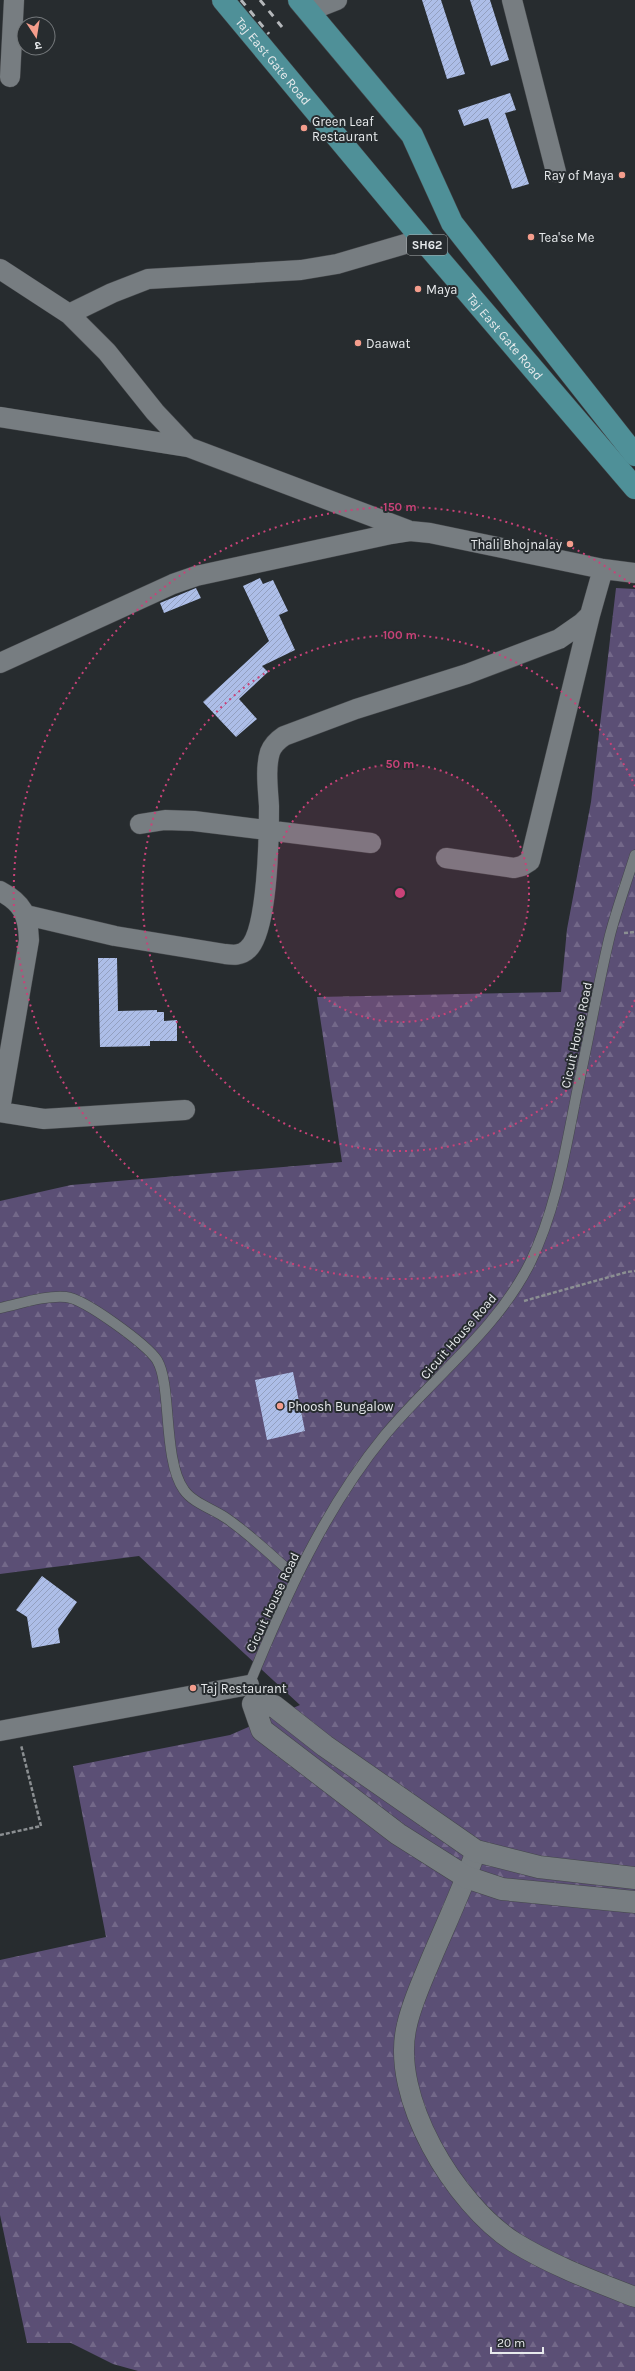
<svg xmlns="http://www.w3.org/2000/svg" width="635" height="2371" font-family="Karla,'Noto Sans Devanagari',sans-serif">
<defs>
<pattern id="forest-firs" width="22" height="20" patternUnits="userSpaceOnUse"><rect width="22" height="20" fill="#5b4f75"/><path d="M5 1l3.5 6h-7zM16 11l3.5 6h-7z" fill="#736889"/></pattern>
<pattern id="building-hatch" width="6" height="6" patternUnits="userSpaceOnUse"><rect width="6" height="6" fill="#adbee8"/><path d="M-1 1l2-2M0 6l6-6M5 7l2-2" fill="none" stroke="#93a0c0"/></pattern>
</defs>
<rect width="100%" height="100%" fill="#272c2f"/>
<path fill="url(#forest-firs)" d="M616 588 635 589V2371H138L113 2364 71 2343H27L0 2215V1960L106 1937 73 1766 230 1735 300 1705 139 1556 0 1574V1201L71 1185 342 1162 317 997 561 992 567 929 591 802Z"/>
<path fill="url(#building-hatch)" d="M422 0H441L465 74 447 79Z
M470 0H490L509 60 491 66Z
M510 93 516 110 505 113 529 184 512 189 488 118 464 126 458 110Z
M260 578 263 584 273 580 288 611 279 615 295 650 262 666 268 672 239 699 257 719 236 737 203 702 269 641 243 586Z
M196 588 201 598 164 613 160 603Z
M98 958H117L118 1011 157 1010V1012H164V1021L177 1020V1041H150V1046L100 1047Z
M293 1372 305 1431 267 1440 255 1380Z
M42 1576 77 1602 58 1629 60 1643 32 1648 27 1617 16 1610Z"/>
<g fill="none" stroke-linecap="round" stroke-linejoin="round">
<g stroke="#44474a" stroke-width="11">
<path id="service" d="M0 1308C20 1304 45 1295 66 1297 85 1299 146 1344 157 1360 161 1367 163 1376 164 1383 169 1411 167 1467 184 1490 193 1503 213 1509 226 1518 251 1535 273 1557 296 1577
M249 1689V1685C285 1597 325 1508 385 1435 433 1377 496 1331 530 1263 557 1208 566 1146 578 1087 589 1036 598 985 610 935 617 908 627 881 635 855"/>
</g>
<g stroke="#44474a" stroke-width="21">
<path id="minor" d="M512 0 556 172
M309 11 337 0
M10 77 14 0
M0 269 69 314 107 352 155 412 188 447
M69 314 112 293 148 279 301 270 337 264 422 239
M0 417 188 447 408 530
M0 663 173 584 196 576 391 534 410 531 430 533 603 569 635 573
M140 824 165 820 194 821 371 843
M446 858 514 868 522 866 530 861 590 615
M0 891C23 903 28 915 29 940L0 1109
M26 915 115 936 225 954C233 955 241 956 248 949 268 931 269 835 269 806 268 789 265 768 270 752 273 744 278 740 284 736L356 709 467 674 559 639 582 623 590 615 603 569
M0 1112 44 1119 185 1110
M0 1731 249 1685
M476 1851C463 1887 447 1922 432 1957 423 1979 412 2002 407 2025 389 2097 455 2204 514 2242 551 2265 594 2281 635 2297"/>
</g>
<g stroke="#44474a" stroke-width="23">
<path id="tertiary" d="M635 1878 539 1867 476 1851 325 1746 274 1706 253 1704 262 1730 398 1834 466 1877 502 1889 635 1902"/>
</g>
<g stroke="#44474a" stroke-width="23">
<g id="primary">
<path id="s1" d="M223 0 422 239 635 488"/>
<path d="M299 0 412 135 452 223 635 455"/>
</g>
</g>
<path stroke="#8b8f92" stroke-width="2.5" stroke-dasharray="4 2" stroke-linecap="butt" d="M624 933 635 932
M524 1301 627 1272 635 1271
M0 1835 41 1826 21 1745"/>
<use href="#service" stroke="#777d81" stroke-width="10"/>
<use href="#minor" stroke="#777d81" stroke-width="20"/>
<use href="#tertiary" stroke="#777d81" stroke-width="22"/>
<use href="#primary" stroke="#4f9098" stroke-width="22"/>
<path stroke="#b4b7ba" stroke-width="3" stroke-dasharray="7 7" stroke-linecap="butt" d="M241 0 269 34
M260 0 282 27"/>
</g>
<circle cx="400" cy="893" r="129" fill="#c94278" fill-opacity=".12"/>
<g fill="none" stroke="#c94278" stroke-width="2" stroke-dasharray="2 4">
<circle cx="400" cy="893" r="129"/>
<path d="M635 1000A258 258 0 1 1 635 786"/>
<path d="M635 1199A386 386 0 1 1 635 587"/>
</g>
<g fill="#f49d8c" stroke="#272c2f" stroke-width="1.5">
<circle cx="304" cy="128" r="4"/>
<circle cx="622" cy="175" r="4"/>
<circle cx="531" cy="237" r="4"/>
<circle cx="418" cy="289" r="4"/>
<circle cx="358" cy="343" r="4"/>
<circle cx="570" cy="544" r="4"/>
<circle cx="280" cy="1406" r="4"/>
<circle cx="193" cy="1688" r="4"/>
</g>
<g text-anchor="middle" stroke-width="4" stroke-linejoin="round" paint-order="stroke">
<rect fill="#272c2f" stroke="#adb1b3" stroke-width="1" x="407" y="235" width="40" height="20" rx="3"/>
<g font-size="12" font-weight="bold" fill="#e7eaec">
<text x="427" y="249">SH62</text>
</g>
<g font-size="13" fill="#e7eaec" stroke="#272c2f">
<text dy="5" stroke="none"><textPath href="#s1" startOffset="79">Taj East Gate Road</textPath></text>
<text dy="5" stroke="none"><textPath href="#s1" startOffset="439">Taj East Gate Road</textPath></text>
<text transform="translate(576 1035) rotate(-78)" y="5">Cicuit House Road</text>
<text transform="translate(458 1336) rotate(-49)" y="5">Cicuit House Road</text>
<text transform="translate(272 1602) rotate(-65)" y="5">Cicuit House Road</text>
</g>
<g font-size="13" fill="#e7eaec" stroke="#272c2f" text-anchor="start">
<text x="312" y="126">Green Leaf<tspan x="312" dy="15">Restaurant</tspan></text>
<text x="614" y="180" text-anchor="end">Ray of Maya</text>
<text x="539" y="242">Tea'se Me</text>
<text x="426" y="294">Maya</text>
<text x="366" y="348">Daawat</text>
<text x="562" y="549" text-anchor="end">Thali Bhojnalay</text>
<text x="288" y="1411">Phoosh Bungalow</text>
<text x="201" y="1693">Taj Restaurant</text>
</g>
</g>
<circle cx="400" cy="893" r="6" fill="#c94278" stroke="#272c2f" stroke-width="2"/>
<g font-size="12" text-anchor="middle" font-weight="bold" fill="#c94278" stroke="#272c2f" stroke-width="4" stroke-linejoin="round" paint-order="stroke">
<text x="400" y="511">150 m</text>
<text x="400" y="639">100 m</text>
<text x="400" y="768">50 m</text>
</g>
<g transform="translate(36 36) rotate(168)"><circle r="19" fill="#272c2f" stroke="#74787b"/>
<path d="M0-3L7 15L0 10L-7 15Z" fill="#f49d8c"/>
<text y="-6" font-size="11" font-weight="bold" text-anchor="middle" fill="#e7eaec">उ</text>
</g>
<path d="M491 2347v6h52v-6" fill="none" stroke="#e7eaec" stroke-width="2"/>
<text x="497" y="2347" font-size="12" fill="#e7eaec" stroke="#272c2f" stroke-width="3" paint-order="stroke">20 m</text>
</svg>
